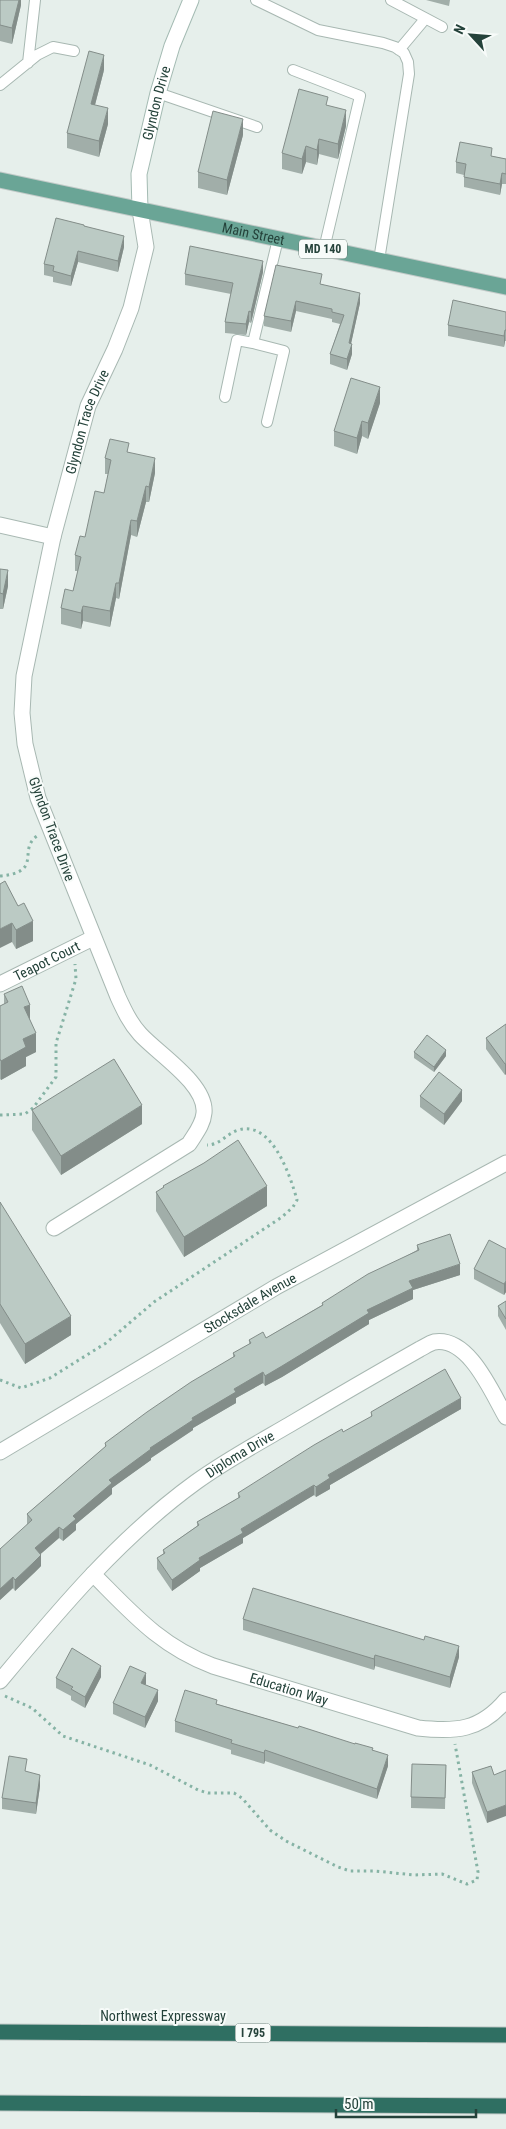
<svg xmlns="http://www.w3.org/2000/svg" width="506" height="2129" font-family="'Roboto Condensed',sans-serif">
<rect width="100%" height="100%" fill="#e6efeb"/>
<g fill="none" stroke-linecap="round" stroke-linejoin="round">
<g stroke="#a8b8b2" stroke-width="12">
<path id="lane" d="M256 0 318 30 383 43 395 47 404 53 408 62 409 74 379 260
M391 0 442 27
M399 50 425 19
M28 63 35 0
M293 70 360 96 324 249
M0 85 37 55 53 47 74 51
M158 93 257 127
M253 343 284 351 267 422
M225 397 237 340 253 343 278 239"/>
</g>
<g stroke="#a8b8b2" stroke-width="17">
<g id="street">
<path d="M0 525 53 537"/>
<path id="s1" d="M0 984 93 938"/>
<path id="s2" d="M54 1228 189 1144C195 1134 203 1125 204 1113 207 1084 157 1053 140 1034 130 1023 124 1010 118 997L38 798 25 744 22 713 24 676 53 537 88 406 115 349 131 308 146 247 140 210"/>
<path id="s3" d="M0 1452 276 1287 506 1163"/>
<path id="s4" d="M93 1574C132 1613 160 1646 213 1666L418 1728C455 1732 480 1731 506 1700"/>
<path id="s5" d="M0 1681C59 1610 120 1537 196 1482 225 1461 258 1443 289 1425 333 1399 376 1374 420 1349 424 1347 430 1343 434 1342 469 1336 492 1393 506 1417"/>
</g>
</g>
<g stroke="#a4bbb3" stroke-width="17">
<g id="secondary">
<path id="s6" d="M140 210 139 174 158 93 172 46 191 0"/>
</g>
</g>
<g stroke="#c2cac8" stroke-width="17">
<g id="primary">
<path id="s7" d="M0 180 506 287"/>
</g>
</g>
<g stroke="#c2cac8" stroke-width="17">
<path id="highway" d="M0 2032 506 2035
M0 2103 506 2106"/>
</g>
<path stroke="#86b3a5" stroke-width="3" stroke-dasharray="2.5 4" stroke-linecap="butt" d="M0 876C44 872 17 850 37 836
M0 1115 25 1114 33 1108 56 1077V1043L76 979 75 964
M0 1380 21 1388 50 1378 106 1343 154 1302 282 1217 293 1207 297 1200C290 1175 272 1120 238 1130 226 1134 220 1145 207 1145
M5 1696 32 1708 63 1736 150 1765 198 1790 208 1793H234L242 1798 270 1830 286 1841 338 1867 350 1871H375L414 1875 442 1874 467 1884 477 1880 478 1872 455 1744"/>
<use href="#lane" stroke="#fff" stroke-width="10"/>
<use href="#street" stroke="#fff" stroke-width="15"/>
<use href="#secondary" stroke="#fff" stroke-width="15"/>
<use href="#primary" stroke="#6aa596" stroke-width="15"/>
<use href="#highway" stroke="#2f6f62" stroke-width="15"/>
</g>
<path fill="#a1aea9" d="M0 0H21V5L12 44 0 41Z
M426 0H450L449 6Z
M104 70 95 105 108 124 99 157 67 148V133Z
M328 106 346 126 338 159 319 154 317 165 306 162 302 174 282 169V153Z
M243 135 227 195 198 188V172Z
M492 156 506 159V184H502L500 195 464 187V175L456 173V162Z
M84 227 124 247 118 272 78 262 71 286 53 282V277L44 275V264Z
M263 272 251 323 249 322 246 335 225 333V322L231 294 185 285V274Z
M322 284 360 303 351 343 352 354 347 370 330 364V354L340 324 332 322V319L296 311 291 332 264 326V316Z
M506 312V341H505L504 347 448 336V325Z
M380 403 368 439 362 436 357 454 334 446V431Z
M129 452 155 473 149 502H146L137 537 131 535 119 599 116 598 110 627 83 621 81 629 61 624V608L73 591 78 571H75V555L85 537 104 493 108 474H105V458Z
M0 569 8 586 3 609H0Z
M0 884 33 941 16 949 12 942Z
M4 994 30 1020 36 1052 26 1057V1066L1 1080 0 1079V1006L4 1004Z
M506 1024V1074L505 1075 486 1049V1038Z
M414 1052 446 1056 434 1072 414 1058Z
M420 1096 462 1101 444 1125 420 1107Z
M32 1110 142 1124 61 1175 32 1130Z
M163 1186 267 1206 184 1257 156 1211V1192L163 1188Z
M0 1202 71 1335 25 1364 0 1323Z
M417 1245 460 1275 413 1290V1299L369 1320V1324L282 1377 265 1386 263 1383 236 1398V1403L193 1428V1430L151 1458V1460L112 1488V1494L76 1524V1530L63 1541 59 1538 40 1554 41 1566 34 1573 15 1591 13 1588 0 1600 27 1524V1514L105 1447V1443L233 1357V1353L249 1345V1340L266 1338 322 1305V1303L417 1250Z
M506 1249V1292L504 1295 474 1279V1269Z
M506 1301V1330L498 1316V1306Z
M461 1409 330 1485V1489L316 1497 314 1495 243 1538V1543L200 1568V1571L172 1591 157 1569V1558L163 1554V1550L197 1526V1522L238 1498V1493L371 1417V1412Z
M243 1619 459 1657 450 1688 375 1666 374 1670 243 1630Z
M101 1677 85 1708 71 1700V1696L56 1688V1678Z
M146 1684 145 1685 158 1701 145 1728 113 1714V1703Z
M217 1704 373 1750 388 1766 377 1799 265 1761 264 1764 231 1754V1750L175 1732V1721Z
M446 1765 445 1809 411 1808V1797Z
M491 1766 487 1823 472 1783V1772Z
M26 1772 40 1786 36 1814 2 1809V1798Z"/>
<path fill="#838d89" d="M19 0H21V5L12 44V28Z
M104 55V70L91 120V104Z
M108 108V124L99 157V141Z
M346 110V126L338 159V144Z
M243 119V135L227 195V180Z
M319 139V154L317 165V150Z
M306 146V162L302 174V159Z
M502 173V184L500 195V184Z
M124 236V247L118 272V261Z
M78 251V262L71 286V276Z
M263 261V272L251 323V312Z
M360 293V303L349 353V343Z
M296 301V311L291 332V321Z
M249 311V322L246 335V324Z
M505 330V341L504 347V336Z
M352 344V354L347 370V359Z
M380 387V403L368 439V423Z
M362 421V436L357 454V438Z
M155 458V473L149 502V487Z
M146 486V502L137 537V521Z
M131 520V535L119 599V583Z
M8 570V586L3 609V594Z
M116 583V598L110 627V611Z
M83 606V621L81 629V613Z
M33 921V941L16 949V930Z
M12 923V942L0 948V929Z
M30 1005V1024L24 1007Z
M36 1033V1052L26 1057V1066L1 1080V1061L23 1039Z
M446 1050V1056L434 1072V1067Z
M505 1064H506V1074L505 1075Z
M462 1090V1101L444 1125V1114Z
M142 1105V1124L61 1175V1156Z
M267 1186V1206L184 1257V1237Z
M460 1264V1275L413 1290V1299L369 1320V1324L282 1377 265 1386V1376L367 1310 409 1281Z
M506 1281V1292L504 1295V1284Z
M71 1316V1335L25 1364V1344Z
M263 1372V1383L236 1398V1403L193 1428V1430L151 1458V1460L112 1488V1494L76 1524V1530L63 1541V1530L73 1516 109 1480 150 1448 192 1418 234 1389Z
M461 1398V1409L330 1485V1489L316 1497V1487L328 1475Z
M314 1485V1495L243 1538V1543L200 1568V1571L172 1591V1580L199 1558 241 1529Z
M59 1527V1538L35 1559V1548Z
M41 1555V1566L34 1573 15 1591V1580Z
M13 1577V1588L0 1600V1589Z
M459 1646V1657L450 1688V1677Z
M375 1655V1666L374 1670V1659Z
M101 1666V1677L85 1708V1697Z
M146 1673V1684L141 1694V1683Z
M158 1690V1701L145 1728V1717Z
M265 1750V1761L264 1764V1753Z
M388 1755V1766L377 1799V1789Z
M40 1775V1786L36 1814V1803Z
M506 1805V1816L487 1823V1812Z"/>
<path fill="#bbcac4" stroke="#838d89" d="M0 0H19L12 28 0 25Z
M89 51 104 55 91 104 108 108 99 141 67 133Z
M299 89 328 97 326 105 346 110 338 144 319 139 317 150 306 146 302 159 282 153Z
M213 111 243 119 227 180 198 172Z
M460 142 492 148 491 156 506 159V174L502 173 500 184 464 177 466 164 456 162Z
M56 218 84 225V226L124 236 118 261 78 251 71 276 53 271 54 266 44 264Z
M190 246 263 261 251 312 249 311 246 324 225 322 233 283 185 274Z
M276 265 322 274 320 284 360 293 349 343 352 344 347 359 330 354 344 315 332 312V309L296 301 291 321 264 316Z
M453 300 506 312V330H505L504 336 448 325Z
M351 378 380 387 368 423 362 421 357 438 334 431Z
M110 439 129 443 127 452 155 458 149 487 146 486 137 521 131 520 119 583H116L110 611 83 606 81 613 61 608 65 589 73 591 81 557 75 555 80 536 85 537 95 491 104 493 111 460 105 458Z
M0 569 8 570 3 594 0 593Z
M5 881 18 906 24 903 33 921 16 930 12 923 0 929V884Z
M22 986 30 1005 24 1007 36 1033 23 1039 26 1047 1 1061 0 1059V1006L8 1002 4 994Z
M506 1024V1064H505L486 1038Z
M427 1035 446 1050 434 1067 414 1052Z
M114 1059 142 1105 61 1156 32 1110Z
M439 1072 462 1090 444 1114 420 1096Z
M238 1140 267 1186 184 1237 156 1192 164 1187 163 1186 204 1163Z
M0 1202 71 1316 25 1344 0 1304Z
M450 1234 460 1264 409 1281 413 1288 367 1310 369 1313 282 1366 265 1376 263 1372 234 1389 236 1392 192 1418 193 1420 150 1448 151 1449 109 1480 112 1483 73 1516 76 1519 63 1530 59 1527 35 1548 41 1555 34 1562 15 1580 13 1577 0 1589V1549L32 1520 27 1514 106 1446 105 1443 147 1412 191 1382 235 1356 233 1353 251 1343 249 1340 263 1332 266 1338 323 1305 322 1303 368 1274 419 1250 417 1245Z
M489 1240 506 1249V1281L504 1284 474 1269Z
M506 1301V1319L498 1306Z
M445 1369 461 1398 328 1475 330 1478 316 1487 314 1485 241 1529 243 1533 199 1558 200 1560 172 1580 157 1558 165 1553 163 1550 199 1525 197 1522 240 1497 238 1493 314 1445 342 1429 343 1432 372 1416 371 1412Z
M253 1588 424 1640 425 1636 459 1646 450 1677 375 1655 374 1659 243 1619Z
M72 1648 101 1666 85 1697 71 1689 73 1687 56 1678Z
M130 1666 146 1673 141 1683 158 1690 145 1717 113 1703Z
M185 1690 217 1700 216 1704 298 1728 299 1726 355 1744V1743L373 1748 372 1750 388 1755 377 1789 265 1750 264 1753 231 1743 232 1740 175 1721Z
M9 1756 27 1759 25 1771 40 1775 36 1803 2 1798Z
M412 1764 446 1765 445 1798 411 1797Z
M491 1766 494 1775 506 1770V1805L487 1812 472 1772Z"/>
<g text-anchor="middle" stroke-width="4" stroke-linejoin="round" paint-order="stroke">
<g fill="#f7fbf9" stroke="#637a73" stroke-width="1">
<rect x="299" y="239.5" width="48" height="19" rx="4"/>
<rect x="235.5" y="2023.5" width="35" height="19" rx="4"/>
</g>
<g font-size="12" font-weight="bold" fill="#24423a">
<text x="323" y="253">MD 140</text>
<text x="253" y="2037">I 795</text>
</g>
<g font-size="14" fill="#24423a" stroke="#f7fbf9">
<text dy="5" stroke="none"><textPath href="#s6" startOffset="109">Glyndon Drive</textPath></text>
<text dy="5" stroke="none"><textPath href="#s7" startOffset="259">Main Street</textPath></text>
<text dy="5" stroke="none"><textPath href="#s2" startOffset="942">Glyndon Trace Drive</textPath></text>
<text transform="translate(52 829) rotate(70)" y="5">Glyndon Trace Drive</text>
<text dy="5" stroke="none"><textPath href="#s1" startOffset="52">Teapot Court</textPath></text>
<text dy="5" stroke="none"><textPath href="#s3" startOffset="291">Stocksdale Avenue</textPath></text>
<text dy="5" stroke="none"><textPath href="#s5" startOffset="332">Diploma Drive</textPath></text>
<text dy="5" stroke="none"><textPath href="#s4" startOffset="232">Education Way</textPath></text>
<text x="163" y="2021">Northwest Expressway</text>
</g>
</g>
<g transform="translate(471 35) rotate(296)" stroke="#f7fbf9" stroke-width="4" paint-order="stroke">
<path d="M0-4L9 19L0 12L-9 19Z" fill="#24423a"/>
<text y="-8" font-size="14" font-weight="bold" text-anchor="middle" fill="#24423a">N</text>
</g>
<path d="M336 2109v8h140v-8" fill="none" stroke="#24423a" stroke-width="2.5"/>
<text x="344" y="2109" font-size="15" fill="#24423a" stroke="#f7fbf9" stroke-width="4" paint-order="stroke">50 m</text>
</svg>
